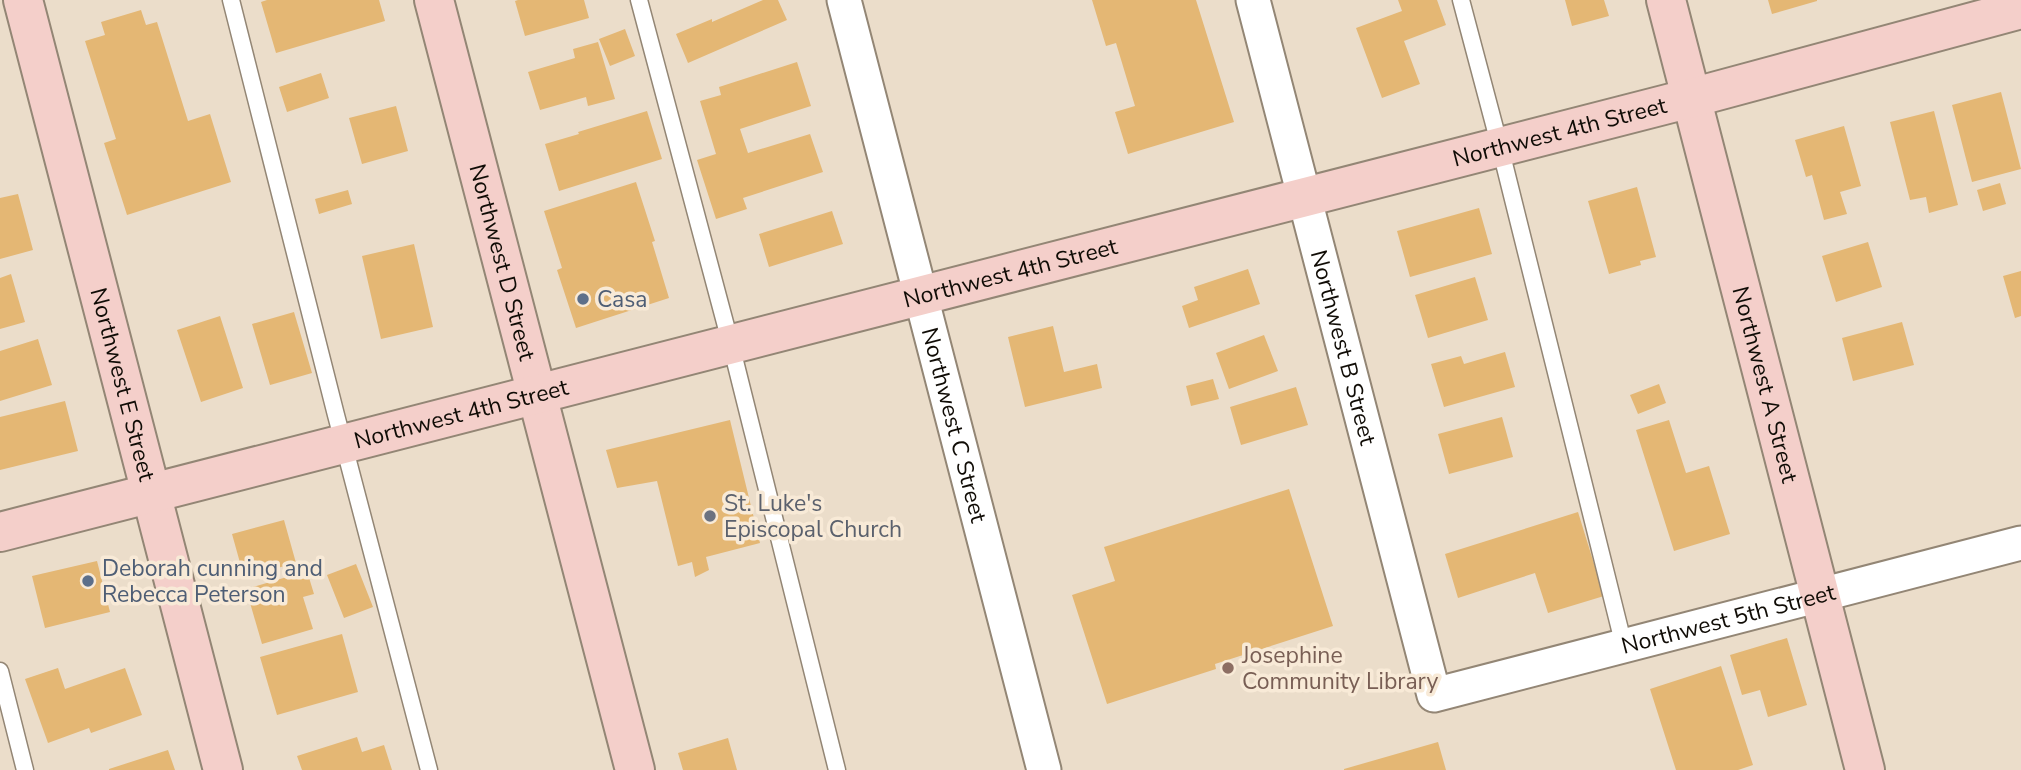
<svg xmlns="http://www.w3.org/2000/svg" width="2021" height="770" font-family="'Nunito Sans',sans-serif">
<rect width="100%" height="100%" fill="#ebddca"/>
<path fill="#e4b774" d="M267 0H379L385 21 276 53 261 2Z
M518 0H584L589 18 525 36 515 1Z
M763 0H778L787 20 688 63 676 34 712 19V22Z
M1092 0H1196L1234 122 1128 154 1115 112 1135 106 1116 43 1106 46Z
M1398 0H1437L1446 25 1404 41 1420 84 1382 98 1356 28 1402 11Z
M1565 0H1604L1609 16 1572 26Z
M1768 0H1817V1L1772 14Z
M141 10 146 25 157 22 188 121 210 114 231 182 127 215 104 143 116 139 85 41 105 35 101 22Z
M625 29 635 56 610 66 599 39Z
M598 42 615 99 588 106 586 97 540 110 528 72 575 58 573 49Z
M797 62 811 106 740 129 748 153 810 134 823 172 743 198 747 209 716 219 697 160 716 154 700 101 721 95 719 87Z
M321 73 329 98 287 112 279 87Z
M2001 92 2021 169 1972 182 1952 105Z
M396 106 408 151 362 164 349 118Z
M647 111 662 159 559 191 545 144 579 134 578 132Z
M1934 111 1958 205 1929 213 1926 197 1910 200 1890 122Z
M1844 126 1861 186 1840 192 1847 214 1824 220 1812 175 1806 177 1795 140Z
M636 182 655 241 652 242 669 298 576 328 557 270 562 268 544 211Z
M2000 183 2006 204 1983 211 1977 190Z
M1637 187 1656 257 1640 261 1641 265 1609 274 1588 201Z
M348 190 352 204 319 214 315 199Z
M18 194 33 250 0 259V198Z
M1479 208 1492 254 1410 277 1397 231Z
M832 211 843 244 769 267 759 234Z
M1868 242 1882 287 1836 302 1822 256Z
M414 244 433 327 381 339 362 256Z
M1248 269 1260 304 1189 328 1182 306 1198 300 1194 287Z
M2021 271V316L2015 318 2003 276Z
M11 274 25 322 0 329V278Z
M1475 277 1488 320 1428 338 1415 295Z
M294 312 312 373 270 385 252 324Z
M220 316 243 388 201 402 177 330Z
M1902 322 1914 365 1853 381 1842 338Z
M1053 326 1064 372 1097 364 1102 388 1025 407 1008 337Z
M1264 335 1278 371 1229 389 1216 353Z
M38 339 52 385 0 401V351Z
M1505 352 1515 387 1444 407 1431 364 1461 356 1464 364Z
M1213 379 1219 399 1191 406 1186 386Z
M1659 384 1666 403 1638 414 1630 395Z
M1296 387 1308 425 1241 445 1230 407Z
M65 401 78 451 0 470V417Z
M1502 417 1513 457 1449 474 1438 434Z
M730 420 760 543 706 557 709 570 695 577 692 562 678 566 657 481 617 488 606 450Z
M1669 420 1686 473 1709 466 1730 534 1674 551 1636 430Z
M1289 489 1333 626 1215 664 1216 669 1107 704 1072 595 1115 581 1104 547Z
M1578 512 1604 596 1548 613 1535 573 1458 598 1445 554Z
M284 520 296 563 244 577 232 534Z
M97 561 110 612 45 628 32 576Z
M356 564 373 607 344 618 327 575Z
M307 571 314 594 303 597 313 629 262 644 246 589Z
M342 634 358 692 277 715 260 657Z
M1787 638 1807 705 1768 717 1760 690 1742 695 1730 655Z
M1721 666 1753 765 1738 770H1676L1650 689Z
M58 668 65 689 125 668 142 715 91 733 89 728 48 743 25 679Z
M357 737 362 752 384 745 392 770H302L297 756Z
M728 738 737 770H683L678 753Z
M1438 742 1446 770H1344V769Z
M168 750 175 770H109V769Z"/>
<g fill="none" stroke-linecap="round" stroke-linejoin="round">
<g stroke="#938675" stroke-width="19">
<path id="lane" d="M231 0 336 415 429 770
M639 0 731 345 837 770
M1461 0 1500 147 1624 646
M0 671 25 770"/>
</g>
<g stroke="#938675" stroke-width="37">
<g id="street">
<path id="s1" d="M844 0 1044 770"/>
<path id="s2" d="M1253 0 1434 695 2021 543"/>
</g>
</g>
<g stroke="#938675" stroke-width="42">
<g id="secondary">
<path id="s3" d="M23 0 223 770"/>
<path id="s4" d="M434 0 635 770"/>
<path id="s5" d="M1666 0 1865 770"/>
<path id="s6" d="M0 532 1691 98 2021 9"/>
</g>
</g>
<use href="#lane" stroke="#fff" stroke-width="16"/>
<use href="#street" stroke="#fff" stroke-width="33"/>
<use href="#secondary" stroke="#f4cfca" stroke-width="38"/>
</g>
<g fill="#5c6f8a" stroke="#f8ead7" stroke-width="2.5">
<circle cx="583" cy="299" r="7"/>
<circle cx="88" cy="581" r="7"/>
</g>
<circle fill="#6b7280" stroke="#f8ead7" stroke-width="2.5" cx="710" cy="516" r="7"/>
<circle fill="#8d6e63" stroke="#f8ead7" stroke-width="2.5" cx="1228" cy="668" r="7"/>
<g text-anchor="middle" stroke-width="7" stroke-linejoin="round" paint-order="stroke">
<g font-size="23" fill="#100c06" stroke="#f8ead7">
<text dy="8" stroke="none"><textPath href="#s6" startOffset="1610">Northwest 4th Street</textPath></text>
<text dy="8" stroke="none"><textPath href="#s4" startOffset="271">Northwest D Street</textPath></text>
<text dy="8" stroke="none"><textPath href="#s6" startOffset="1043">Northwest 4th Street</textPath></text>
<text dy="8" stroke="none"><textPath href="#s2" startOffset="359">Northwest B Street</textPath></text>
<text dy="8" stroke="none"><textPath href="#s3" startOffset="397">Northwest E Street</textPath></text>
<text dy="8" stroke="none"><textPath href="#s5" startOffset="397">Northwest A Street</textPath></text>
<text dy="8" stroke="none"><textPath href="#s6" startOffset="476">Northwest 4th Street</textPath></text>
<text dy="8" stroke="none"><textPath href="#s1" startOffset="439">Northwest C Street</textPath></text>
<text dy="8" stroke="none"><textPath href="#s2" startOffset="1022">Northwest 5th Street</textPath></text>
</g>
<g font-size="23" fill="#4e5e75" stroke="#f8ead7" text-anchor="start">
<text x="597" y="307">Casa</text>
<text x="102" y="576">Deborah cunning and<tspan x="102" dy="26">Rebecca Peterson</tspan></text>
</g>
<g font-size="23" fill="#5b616d" stroke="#f8ead7" text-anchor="start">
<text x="724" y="511">St. Luke's<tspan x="724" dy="26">Episcopal Church</tspan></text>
</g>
<g font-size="23" fill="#785e54" stroke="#f8ead7" text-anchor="start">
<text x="1242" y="663">Josephine<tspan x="1242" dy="26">Community Library</tspan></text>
</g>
</g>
</svg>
